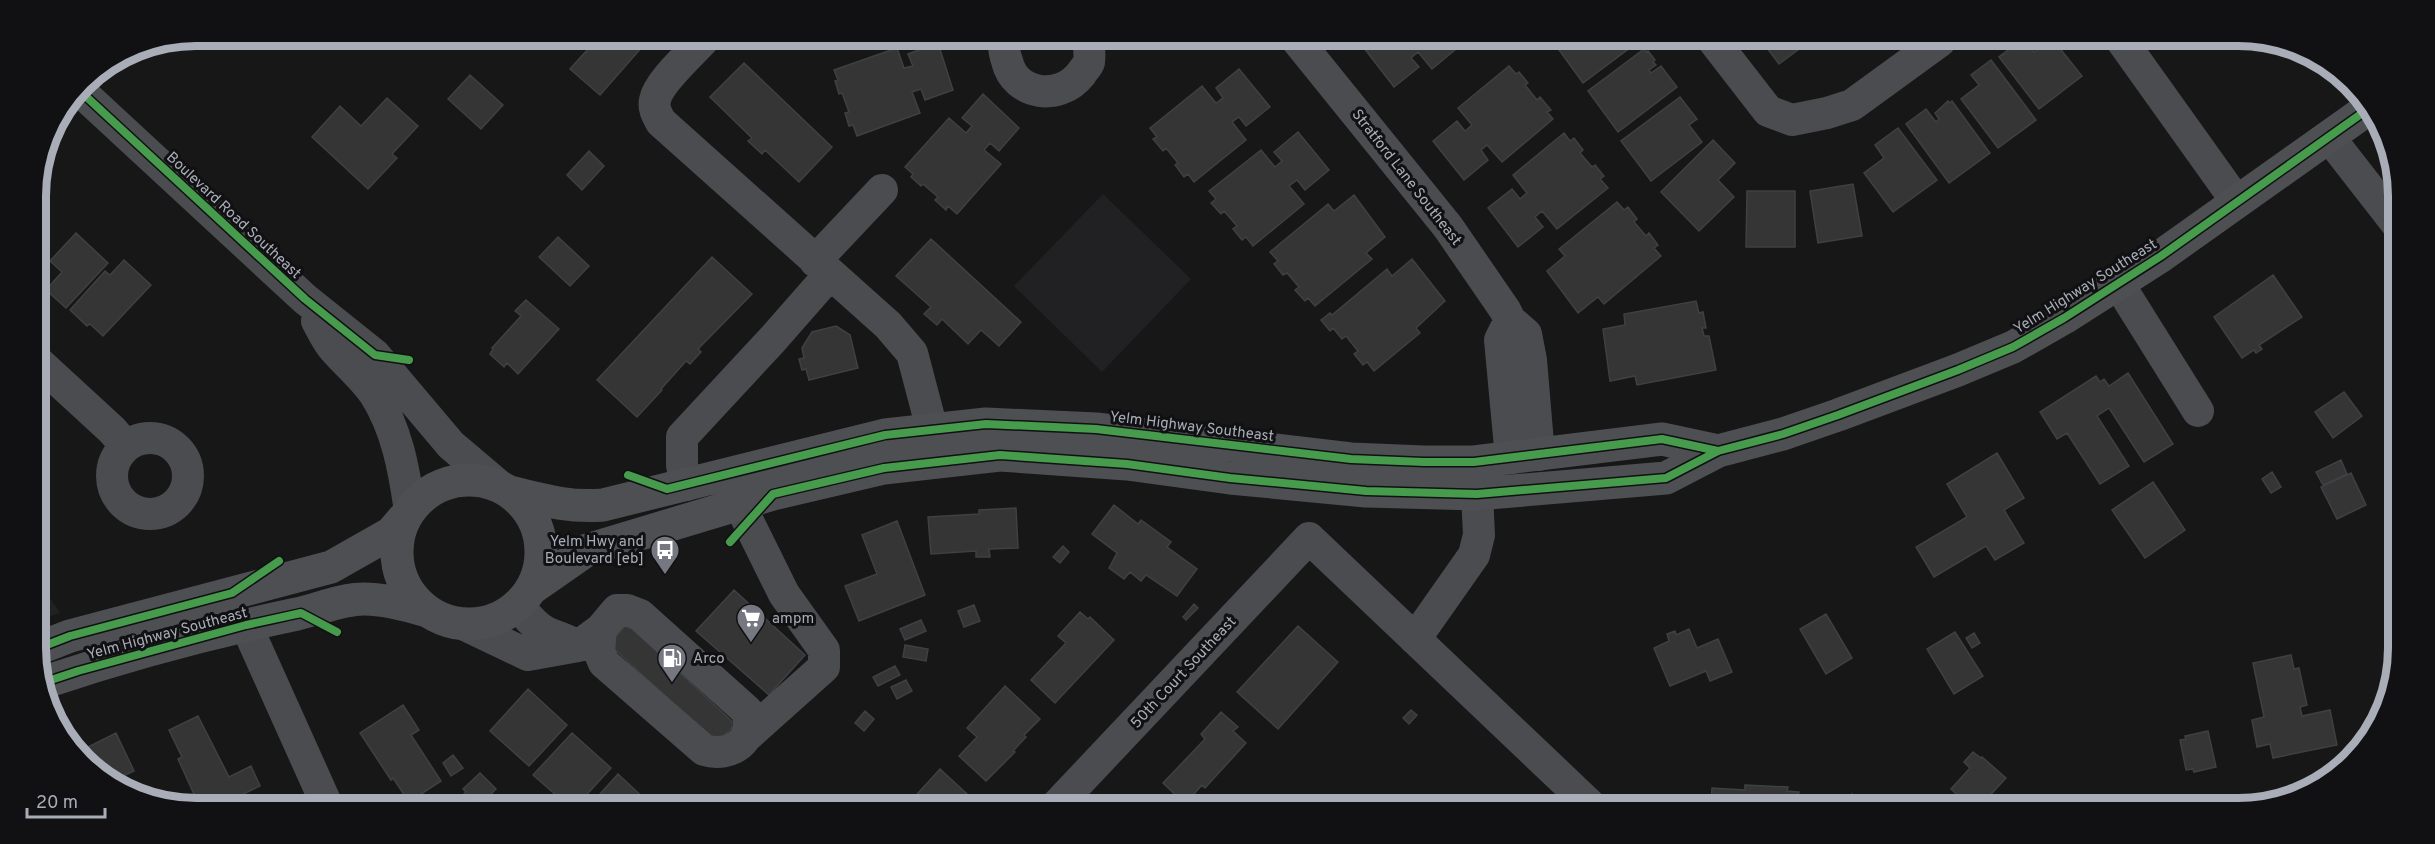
<svg xmlns="http://www.w3.org/2000/svg" width="2435" height="844" font-family="Overpass,sans-serif">
<rect width="100%" height="100%" fill="#171717"/>
<path fill="#212123" d="M1103 194 1191 279 1102 372 1014 286Z
M38 580 60 613 39 620Z"/>
<path fill="#353536" stroke="#3f4043" stroke-width="1.5" d="M599 37H647L649 39 600 95 570 69Z
M1375 39H1468L1432 69 1418 52 1411 58 1419 67 1394 87 1364 48Z
M1559 40H1632L1635 44 1583 83 1554 43Z
M1761 40H1811L1779 64Z
M2020 41H2026L2034 52 2049 41H2054L2082 76 2039 109 1999 57Z
M938 43 953 90 925 100 921 89 912 92 920 113 857 136 853 125 849 126 845 113 849 112 842 93 839 94 835 81 838 80 834 70 897 48 904 68 913 66 908 54Z
M1644 49 1646 52 1648 51 1655 60 1653 62 1656 65 1649 70 1651 73 1661 66 1677 87 1618 132 1588 91Z
M1991 60 2036 120 1998 148 1961 99 1979 85 1971 75Z
M744 63 832 147 799 182 765 150 762 154 748 141 752 138 710 97Z
M1509 66 1516 74 1519 72 1528 83 1525 85 1537 100 1540 97 1551 110 1547 112 1553 119 1502 162 1487 145 1481 150 1488 160 1464 180 1433 141 1457 121 1465 131 1472 125 1458 108Z
M1239 69 1270 107 1246 126 1239 117 1232 122 1246 140 1194 182 1188 174 1184 177 1175 165 1178 163 1166 148 1163 151 1153 139 1157 137 1150 128 1202 86 1216 103 1223 98 1216 88Z
M470 75 503 105 481 129 448 99Z
M983 94 1019 128 999 151 990 143 984 150 1001 164 957 214 948 206 946 210 935 200 938 197 923 184 921 186 911 177 913 174 905 167 949 118 966 133 972 126 962 118Z
M1680 97 1697 119 1689 125 1702 142 1651 181 1621 141Z
M387 98 418 126 392 154 397 158 368 189 312 137 340 106 361 126Z
M1948 101 1949 103 1952 101 1990 153 1949 183 1906 124 1926 109 1936 122 1939 119 1935 113Z
M1898 128 1937 180 1893 212 1864 173 1884 158 1875 145Z
M1298 132 1329 170 1305 190 1297 180 1289 186 1304 204 1253 246 1246 237 1242 240 1233 229 1237 226 1224 211 1221 214 1211 203 1216 199 1209 191 1261 150 1275 167 1282 161 1274 152Z
M1564 133 1570 141 1574 138 1583 150 1580 153 1592 167 1595 165 1604 176 1600 179 1608 188 1557 229 1542 211 1535 217 1543 227 1518 247 1488 208 1512 189 1520 199 1527 193 1513 175Z
M1713 140 1735 163 1718 180 1734 197 1699 231 1661 192Z
M589 151 604 166 582 190 567 175Z
M1853 184 1862 236 1818 243 1810 191Z
M1747 191H1795V247H1746Z
M1354 195 1385 237 1366 253 1372 259 1315 306 1308 298 1305 301 1295 290 1299 287 1287 273 1283 275 1274 264 1278 261 1270 252 1328 204 1334 211Z
M1617 202 1624 210 1628 207 1637 219 1634 222 1646 236 1649 233 1658 245 1654 248 1661 256 1604 304 1598 297 1578 313 1547 271 1565 256 1559 249Z
M76 233 108 263 66 308 46 290 62 272 50 261Z
M558 237 589 266 570 286 539 257Z
M931 239 1021 322 999 346 981 330 968 344 942 319 937 325 924 314 931 307 896 276Z
M712 257 752 294 698 349 701 352 690 364 686 361 661 389 662 390 637 417 597 380Z
M1412 259 1445 301 1416 328 1420 333 1374 371 1367 362 1363 365 1354 354 1358 351 1346 336 1342 339 1333 328 1330 331 1321 320 1330 313 1332 315 1387 269 1392 276Z
M124 260 151 285 103 336 90 324 87 326 70 310 105 271 110 275Z
M2273 275 2302 317 2259 345 2262 349 2256 353 2254 350 2242 358 2214 317Z
M526 300 559 329 518 374 507 363 504 367 490 354 493 349 492 348 521 316 515 311Z
M1696 301 1699 313 1703 312 1706 328H1702L1704 336H1709L1716 370 1637 385 1635 376 1610 381 1603 329 1625 325 1624 314Z
M836 326 850 335 858 368 809 380 806 369 802 370 799 359 804 358 802 348 812 332Z
M2128 373 2173 444 2144 462 2109 408 2097 416 2129 466 2100 484 2067 433 2057 439 2040 412 2096 376 2100 382 2104 379 2109 386Z
M2344 392 2362 416 2333 438 2315 412Z
M1997 453 2024 498 2004 510 2024 543 1995 560 1986 546 1934 577 1916 547 1967 517 1947 484Z
M2341 460 2347 474 2323 485 2316 472Z
M2272 472 2281 487 2271 493 2262 479Z
M2351 473 2366 505 2337 519 2321 487Z
M2153 482 2185 530 2145 558 2112 510Z
M1114 505 1138 524 1141 520 1171 542 1167 547 1197 569 1177 596 1146 575 1141 581 1130 572 1124 579 1109 568 1117 553 1092 534Z
M1016 508 1018 548 989 549 990 557H976V551L931 554 928 517 979 514V510Z
M897 521 925 595 859 621 845 586 877 574 862 535Z
M1063 546 1069 552 1060 563 1053 557Z
M734 590 805 655 769 695 696 631Z
M1194 604 1198 608 1186 620 1183 617Z
M974 605 980 621 964 627 958 611Z
M1080 612 1088 619 1090 617 1114 640 1055 703 1031 680 1066 643 1058 636Z
M1826 614 1852 658 1826 674 1800 629Z
M921 620 926 631 905 640 900 629Z
M627 624 735 724 717 744 609 644Z
M1298 626 1338 662 1278 729 1237 692Z
M1689 629 1697 648 1718 639 1732 672 1710 681 1706 671 1670 686 1654 648 1669 641 1667 634 1675 631 1676 635Z
M1955 632 1983 676 1954 694 1927 649Z
M1974 633 1980 643 1972 648 1966 638Z
M905 645 928 649 926 661 903 657Z
M2291 655 2294 669 2299 668 2307 705 2300 707 2302 716 2330 710 2337 745 2273 758 2270 744 2257 747 2252 720 2264 717 2253 663Z
M895 666 900 675 878 686 873 677Z
M906 680 912 691 897 699 891 687Z
M1005 686 1040 719 1024 735 1026 737 1013 751 1015 752 986 781 959 756 977 737 967 728Z
M528 689 567 725 529 766 490 731Z
M403 705 419 730 411 735 441 781 409 802 393 778 391 780 360 733Z
M1411 710 1417 715 1409 724 1403 718Z
M865 711 874 719 864 731 855 723Z
M1221 712 1238 727 1233 731 1246 743 1205 788 1202 785 1185 804 1163 783 1205 739 1201 734Z
M198 716 229 777 251 766 260 786 225 803H198L178 759 182 757 169 730Z
M2208 731 2216 767 2194 772 2193 769 2186 770 2180 740 2186 739 2185 736Z
M116 733 134 771 117 779 76 753Z
M572 733 611 768 579 803H565L533 775Z
M1973 752 1981 758 1982 757 2006 778 1979 807H1970L1951 789 1970 768 1964 762Z
M453 755 463 768 451 776 443 763Z
M940 769 967 794 957 804H908Z
M480 773 496 789 482 803H455L466 792 463 789Z
M618 774 650 804H591Z
M1745 785 1788 787 1787 791 1799 792 1798 799 1813 800 1812 807 1711 806 1712 788 1745 790Z
M1852 794 1865 807H1840Z
M895 796 904 804H887Z"/>
<g fill="none" stroke-linecap="round" stroke-linejoin="round">
<path stroke="#4b4c50" stroke-width="32" d="M706 37C693 52 658 82 655 100 653 108 657 115 661 122L888 325 912 353 932 429
M1007 38C1003 47 1004 52 1007 61 1015 95 1059 102 1081 74 1083 70 1088 66 1089 62 1090 55 1089 45 1088 38
M1296 39 1448 227 1505 310 1510 320 1526 334 1531 360 1539 455
M1713 40 1768 111 1792 120 1827 113 1852 105 1940 41
M2122 41 2237 202
M79 90 305 299 375 355 451 445 497 484
M2329 137 2396 223
M815 261 882 190
M2118 283 2198 411
M1510 320 1500 340 1511 458
M317 321C322 330 327 341 334 349 347 364 362 376 374 393 397 429 404 469 410 511
M37 361 112 430 126 446
M112 476a38 38 0 1 1 76 0a38 38 0 1 1-76 0Z
M686 485 682 465V437L773 339 830 274
M739 503 784 594 824 650V667L747 736
M463 624 528 655 578 646C568 640 557 637 546 632 534 626 526 615 518 605
M246 625 326 803
M1415 639 1474 555 1479 535 1477 494
M578 646 601 629 617 610H627L640 615 747 711C757 740 731 758 704 750L604 663 599 651 601 629
M1057 805 1309 538 1591 806"/>
<path stroke="#4d4f52" stroke-width="33" d="M397 552a72 72 0 1 1 144 0a72 72 0 1 1-144 0Z
M510 492C542 500 570 508 603 505L885 435 986 424 1096 429 1351 459 1424 462H1474L1662 439 1718 451
M531 589 587 550 773 494 884 468 1000 455 1127 464 1230 478 1366 491 1477 494 1666 478 1718 451 1783 434 1838 415 1958 370 2013 347 2064 318 2161 256 2368 109
M39 648 70 636 331 567 391 533 404 518
M42 683C125 655 211 632 297 614 319 609 342 599 364 599 385 599 407 605 427 611"/>
<g stroke="#111113" stroke-width="11">
<path id="cycleway" d="M79 90 305 299 375 355 409 360
M628 475 667 489 885 435 986 424 1096 429 1351 459 1424 462H1474L1662 439 1718 451
M730 542 773 494 884 468 1000 455 1127 464 1230 478 1366 491 1477 494 1666 478 1718 451 1783 434 1838 415 1958 370 2013 347 2064 318 2161 256 2368 109
M39 648 70 636 232 593 279 561
M42 683 78 671 246 625 301 613 337 632"/>
</g>
<use href="#cycleway" stroke="#469c4c" stroke-width="8"/>
</g>
<defs>
<g id="bus-pin" transform="scale(1.5)"><path d="M0 17L-7.5 6A9.5 9.5 0 1 1 7.5 6Z" fill="#757880" stroke="#111113"/><path d="M-5-6H5V4H4V6H2V4H-2V6H-4V4H-5ZM-3.5-4V0h7V-4ZM-3.5 1.2v1.5H-2V1.2ZM2 1.2v1.5H3.5V1.2Z" fill="#fff"/></g>
<g id="supermarket-pin" transform="scale(1.5)"><path d="M0 17L-7.5 6A9.5 9.5 0 1 1 7.5 6Z" fill="#757880" stroke="#111113"/><path d="M-6-5.5h2.5l.6 2H6L4.5 2H-2.5L-4.4-4H-6ZM-1.5 3.2a1.3 1.3 0 1 0 .1 0ZM3 3.2a1.3 1.3 0 1 0 .1 0Z" fill="#fff"/></g>
<g id="fuel-pin" transform="scale(1.5)"><path d="M0 17L-7.5 6A9.5 9.5 0 1 1 7.5 6Z" fill="#757880" stroke="#111113"/><path d="M-5.5-6h7V0h2V4h1.3V-2.5L3-4.5l.8-.8L6-3V5H2.5V1h-1V6h-7ZM-4.2-4.7v3.2H.2V-4.7Z" fill="#fff"/></g>
</defs>
<g fill-rule="evenodd">
<use href="#bus-pin" x="665" y="550"/>
<use href="#supermarket-pin" x="751" y="618"/>
<use href="#fuel-pin" x="672" y="658"/>
</g>
<g text-anchor="middle" stroke-width="6" stroke-linejoin="round" paint-order="stroke">
<g font-size="15" fill="#a8adb8" stroke="#111113">
<text transform="translate(1407 177) rotate(52)" y="5">Stratford Lane Southeast</text>
<text transform="translate(234 215) rotate(43)" y="5">Boulevard Road Southeast</text>
<text transform="translate(2085 286) rotate(-32)" y="5">Yelm Highway Southeast</text>
<text transform="translate(1192 426) rotate(7)" y="5">Yelm Highway Southeast</text>
<text transform="translate(167 633) rotate(-15)" y="5">Yelm Highway Southeast</text>
<text transform="translate(1183 672) rotate(-47)" y="5">50th Court Southeast</text>
</g>
<g font-size="15" fill="#a8adb8" stroke="#111113" text-anchor="start">
<text x="644" y="546" text-anchor="end">Yelm Hwy and<tspan x="644" dy="17">Boulevard [eb]</tspan></text>
<text x="772" y="623">ampm</text>
<text x="693" y="663">Arco</text>
</g>
</g>
<path d="M0 0H2435V844H0ZM196 46H2238A150 150 0 0 1 2388 196V648A150 150 0 0 1 2238 798H196A150 150 0 0 1 46 648V196A150 150 0 0 1 196 46Z" fill="#111113" fill-rule="evenodd"/>
<path fill="none" stroke="#a8adb8" stroke-width="8" d="M196 46H2238A150 150 0 0 1 2388 196V648A150 150 0 0 1 2238 798H196A150 150 0 0 1 46 648V196A150 150 0 0 1 196 46Z"/>
<path d="M27 808v9h78v-9" fill="none" stroke="#a8adb8" stroke-width="3"/>
<text x="36" y="808" font-size="18" fill="#a8adb8" stroke="#111113" stroke-width="4.5" paint-order="stroke">20 m</text>
</svg>
